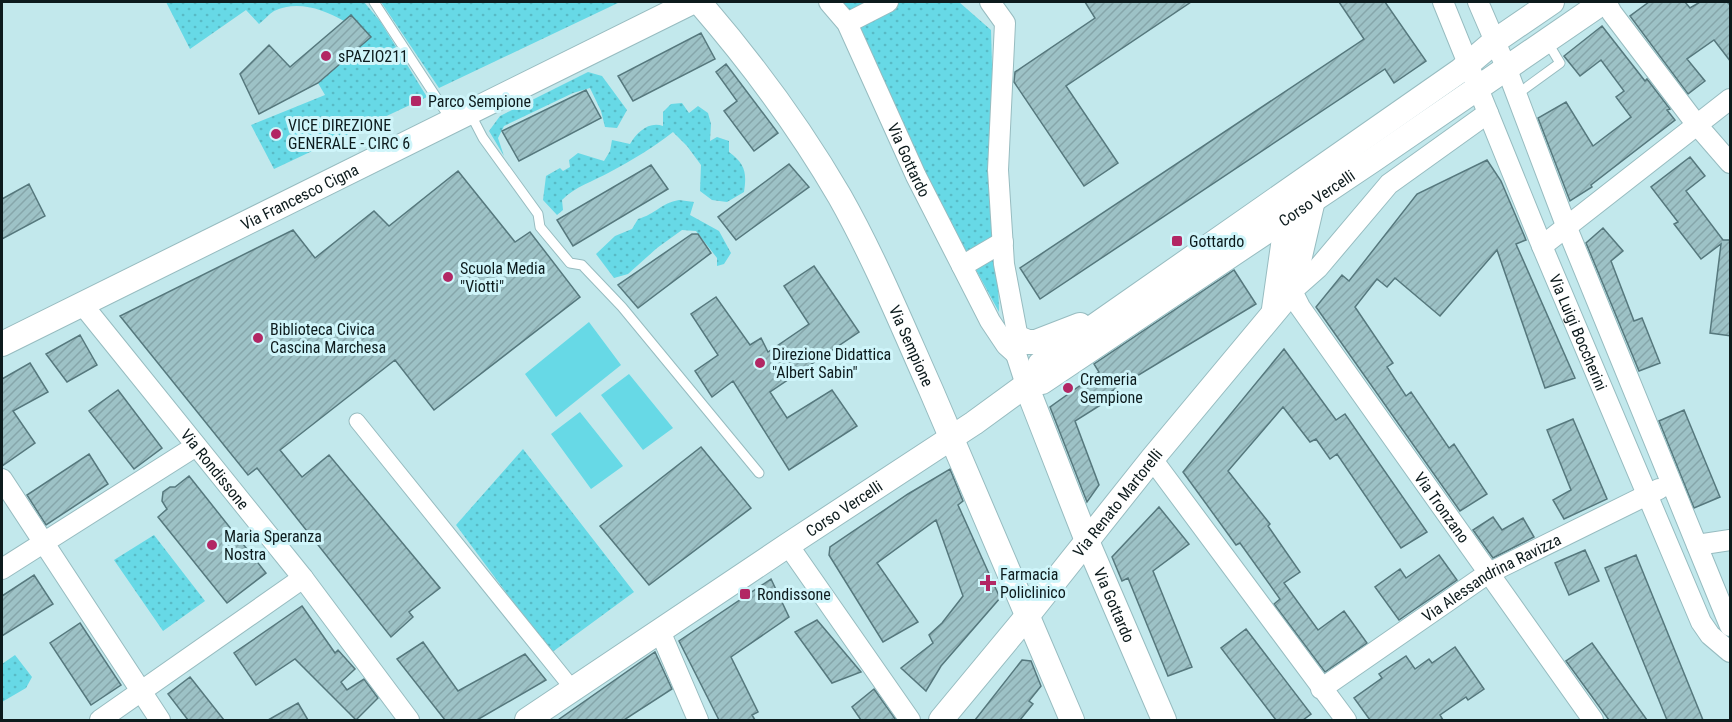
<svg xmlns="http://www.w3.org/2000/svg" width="1732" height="722" font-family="'Roboto Condensed',sans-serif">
<defs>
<pattern id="green-dots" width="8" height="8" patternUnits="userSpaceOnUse" patternTransform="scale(1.5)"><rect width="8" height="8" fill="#67d9e6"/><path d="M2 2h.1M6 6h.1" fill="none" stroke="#58bac5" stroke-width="1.8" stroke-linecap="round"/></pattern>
<pattern id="building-hatch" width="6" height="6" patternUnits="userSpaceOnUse" patternTransform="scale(1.5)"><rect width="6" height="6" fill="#9dc2c6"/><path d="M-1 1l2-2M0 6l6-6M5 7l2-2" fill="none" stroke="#86a6aa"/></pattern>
</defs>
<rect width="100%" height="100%" fill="#c2e8ec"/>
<path fill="url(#green-dots)" d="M166 2H364L380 21 427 97 274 169 251 125 325 95 318 83 371 37 351 15 344 21C323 9 297 0 274 11 269 14 264 20 259 24L246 10 190 49Z
M381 2H620L439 88Z
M840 2H959L991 30 999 312 923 173Z
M588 72 602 76 627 110 617 128 605 127 601 111 590 88 573 93 504 126 498 138 504 156 489 131 500 116Z
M682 103 689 113 698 106 708 113 711 124 710 141 717 137 729 141V152C745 164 747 172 744 192L727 202 712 200 700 191 701 165 687 146 673 132C653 148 632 160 610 172 594 181 574 187 562 200L563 210 557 215 543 200 546 176 560 168 563 171 570 167 569 160 578 153 604 161 610 151 612 140 630 144C637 132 649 121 663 126V112L671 104Z
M679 200 694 202 690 215 719 231 731 253 724 264 717 266V258L696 231 682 230 657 248 628 274 614 278 596 254 615 236 632 229 638 219C656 214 661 203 679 200Z
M523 449 634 592 551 653 456 525Z
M154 535 205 601 163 631 114 560Z
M15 655 32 677 26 688 2 702V664Z"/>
<path fill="#67d9e6" d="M589 322 621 365 556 417 525 374Z
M629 374 673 428 643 450 601 395Z
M580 412 623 466 591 489 551 434Z"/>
<path fill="url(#building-hatch)" stroke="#56787d" stroke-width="1.5" d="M1085 2H1191L1066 86 1118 163 1084 186 1014 82 1015 72 1095 18Z
M1339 2H1385L1426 61 1394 83 1385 69 1040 299 1020 268 1364 39Z
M1649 2H1685L1690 8 1700 2H1727L1731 6V62L1714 40 1687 59 1705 81 1688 94 1630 16Z
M351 15 371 37 318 83 259 114 240 74 269 45 290 67Z
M1602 26 1645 81 1647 79 1670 109 1667 110 1675 120 1591 185 1592 187 1570 201 1538 118 1566 102 1593 146 1631 117 1616 97 1624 91 1601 60 1580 76 1564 56Z
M701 33 715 59 633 101 618 76Z
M726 64 778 133 754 151 724 111 737 101 716 72Z
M586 90 601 118 519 161 502 131Z
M1690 157 1705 176 1686 191 1723 240H1731V336L1710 333 1721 244 1701 259 1674 224 1678 222 1651 187Z
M1487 160 1501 181 1526 240 1516 244 1575 378 1545 388 1497 250 1440 316 1395 278 1387 287 1377 279 1355 307 1393 363 1387 367 1406 396 1411 392 1449 448 1454 444 1487 494 1460 511 1316 307 1342 275 1349 281 1417 194Z
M789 164 809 187 736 240 718 217Z
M651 165 668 189 573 246 557 220Z
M458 171 515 242 530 232 580 297 434 410 395 360 280 450 302 477 329 455 440 588 409 612 413 617 391 637 257 468 248 475 120 316 293 230 315 258 374 211 389 226Z
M29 184 45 216 2 239V199Z
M1603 228 1623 251 1611 261 1634 321 1642 318 1660 363 1639 371 1586 243Z
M692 234H698L711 253 638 308 618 285Z
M814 266 859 332 770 392 787 418 832 390 857 426 789 470 733 381 712 397 695 371 718 355 691 314 716 297 750 345 761 338 768 352 809 324 784 286Z
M1234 270 1256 304 1112 391 1115 396 1075 421 1099 485 1087 502 1050 407 1099 372 1094 364Z
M80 335 97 365 67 382 46 354Z
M1284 349 1336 420 1345 414 1427 532 1401 548 1337 454 1330 459 1316 439 1310 442 1283 407 1228 471 1270 524 1268 526 1300 572 1284 583 1318 630 1344 611 1367 643 1325 672 1274 604 1280 599 1240 543 1236 545 1183 472Z
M30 363 48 392 13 411 35 443 2 466V379Z
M118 390 162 448 134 469 89 411Z
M1684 410 1720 497 1694 508 1659 421Z
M1573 419 1607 499 1564 519 1553 500 1571 490 1547 430Z
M701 447 751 508 649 585 600 526Z
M89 454 108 484 46 525 27 495Z
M950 469 963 501 958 505 1000 598 941 666 926 691 901 668 933 643 929 635 942 623 963 596 936 520 877 563 918 622 883 642 829 555 830 547 908 494Z
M189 476 266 573 227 603 158 517 167 509 162 501 163 492 170 487H175Z
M1159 507 1189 544 1153 571 1192 667 1168 676 1128 578 1122 581 1112 557Z
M1493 517 1502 530 1523 518 1534 537 1493 558 1473 530Z
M1585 550 1599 581 1569 595 1555 563Z
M1439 555 1457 580 1399 620 1375 587 1400 569 1406 578Z
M1636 555 1703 720H1667L1605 568Z
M34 575 53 604 2 636V596Z
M771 579 789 617 731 657 758 712 752 715 755 720H719L679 641Z
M302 606 335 653 338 650 355 669 341 682 347 690 364 679 378 698 356 720 295 659 256 685 234 653Z
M817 620 861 672 832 683 795 632Z
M80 623 121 685 91 705 50 643Z
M1246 629 1311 714 1303 720H1276L1221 648Z
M423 642 458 691 525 654 546 680 477 720H445L397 659Z
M1592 643 1647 720H1609L1566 661Z
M1455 647 1484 689 1468 700 1466 697 1440 715 1443 720H1370L1354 698 1382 678 1379 674 1406 656 1415 669 1429 659 1432 663Z
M655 652 672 689 624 720H558Z
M1022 660 1031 661 1041 686 1029 701 1033 704 1020 720H975Z
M190 677 224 720H188L168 694Z
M874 689 896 720H861L852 707Z
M298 703 308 720H268Z"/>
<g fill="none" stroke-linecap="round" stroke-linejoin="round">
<g stroke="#97bcc0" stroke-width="11">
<path id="service" d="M374 2 451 120
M1516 95 1560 63 1548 43
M470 113 483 138 538 214 540 227 570 263 582 265 622 307 759 473"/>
</g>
<g stroke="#97bcc0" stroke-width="17">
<path id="pedestrian" d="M357 421 573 689"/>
</g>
<g stroke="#97bcc0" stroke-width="22">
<g id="minor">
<path id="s1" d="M829 2 847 23 916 176 990 321 1006 345 1016 354"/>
<path d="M990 2 1005 23 998 170 1004 264 1018 338 1016 354 1026 385"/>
<path id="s2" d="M1443 2 1542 246 1701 622 1710 635 1730 652"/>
<path d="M1478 2 1506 67 1567 228 1730 626"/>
<path d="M1606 2 1612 13 1697 125 1730 163"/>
<path d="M847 23 888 2"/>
<path id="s3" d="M1488 113 1389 184 1318 268 1292 291 1300 307 1593 720"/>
<path d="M1542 246 1730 99"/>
<path d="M962 266 1003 242"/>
<path id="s4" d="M82 304 303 578 409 720"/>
<path d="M1152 459 1346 720"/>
<path d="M2 479 160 720"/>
<path d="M788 545 910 720"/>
<path d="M1697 545 1730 540"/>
<path d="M2 569 196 446"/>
<path d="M660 631 698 720"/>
<path id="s5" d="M1321 689 1487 574 1659 489"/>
<path d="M100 720 303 578"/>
</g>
</g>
<g stroke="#97bcc0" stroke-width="26">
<g id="tertiary">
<path id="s6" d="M699 2C751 62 800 128 840 197 875 259 902 325 931 390 979 500 1026 610 1072 720"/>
<path d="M1274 309 1287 217 1286 207"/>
<path d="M1018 338 1028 342H1036L1080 325"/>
<path id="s7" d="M2 344 692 2"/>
<path d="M1040 364 1461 70 1495 41 1552 2"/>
<path id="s8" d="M1026 385 1087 541 1164 720"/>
<path id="s9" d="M527 720 788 545 974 423 1026 385 1042 382 1373 160 1603 2"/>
<path id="s10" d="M941 720 1028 615 1152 459 1292 291 1313 200"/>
</g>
</g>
<use href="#service" stroke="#fff" stroke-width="9"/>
<use href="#pedestrian" stroke="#fff" stroke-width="15"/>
<use href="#minor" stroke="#fff" stroke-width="20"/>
<use href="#tertiary" stroke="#fff" stroke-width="24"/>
</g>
<g fill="#b22764" stroke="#cff5fa" stroke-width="2">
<circle cx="326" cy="56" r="6"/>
<rect x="410" y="95" width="12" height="12" rx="3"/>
<circle cx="276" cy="134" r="6"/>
<rect x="1171" y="235" width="12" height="12" rx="3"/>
<circle cx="448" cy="277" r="6"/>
<circle cx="258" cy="338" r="6"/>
<circle cx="760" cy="363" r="6"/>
<circle cx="1068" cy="388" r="6"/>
<circle cx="212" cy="545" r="6"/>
<path d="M985 574h6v6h6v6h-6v6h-6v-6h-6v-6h6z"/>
<rect x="739" y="588" width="12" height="12" rx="3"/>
</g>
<g text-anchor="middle" stroke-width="6" stroke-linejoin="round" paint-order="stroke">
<g font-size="16" fill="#0d1b1d" stroke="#cff5fa" text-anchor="start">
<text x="338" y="62">sPAZIO211</text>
<text x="428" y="107">Parco Sempione</text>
<text x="288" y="131">VICE DIREZIONE<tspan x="288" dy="18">GENERALE - CIRC 6</tspan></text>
<text x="1189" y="247">Gottardo</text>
<text x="460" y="274">Scuola Media<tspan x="460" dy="18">"Viotti"</tspan></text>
<text x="270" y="335">Biblioteca Civica<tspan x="270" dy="18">Cascina Marchesa</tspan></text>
<text x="772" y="360">Direzione Didattica<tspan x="772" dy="18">"Albert Sabin"</tspan></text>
<text x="1080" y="385">Cremeria<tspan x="1080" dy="18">Sempione</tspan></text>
<text x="224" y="542">Maria Speranza<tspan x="224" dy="18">Nostra</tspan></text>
<text x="1000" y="580">Farmacia<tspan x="1000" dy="18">Policlinico</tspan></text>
<text x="757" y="600">Rondissone</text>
</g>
<g font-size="16" fill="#0d1b1d" stroke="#cff5fa">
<text dy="6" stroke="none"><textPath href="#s1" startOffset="178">Via Gottardo</textPath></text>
<text dy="6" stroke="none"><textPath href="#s7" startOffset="332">Via Francesco Cigna</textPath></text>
<text dy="6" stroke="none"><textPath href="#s9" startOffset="948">Corso Vercelli</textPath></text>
<text dy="6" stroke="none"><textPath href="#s2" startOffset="357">Via Luigi Boccherini</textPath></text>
<text dy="6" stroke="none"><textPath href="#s6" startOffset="406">Via Sempione</textPath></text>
<text dy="6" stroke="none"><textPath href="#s4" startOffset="212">Via Rondissone</textPath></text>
<text dy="6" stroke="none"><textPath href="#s10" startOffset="280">Via Renato Martorelli</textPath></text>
<text dy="6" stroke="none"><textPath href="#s3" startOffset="530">Via Tronzano</textPath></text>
<text dy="6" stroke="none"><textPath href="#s9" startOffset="381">Corso Vercelli</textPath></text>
<text dy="6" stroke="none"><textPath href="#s5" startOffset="204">Via Alessandrina Ravizza</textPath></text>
<text dy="6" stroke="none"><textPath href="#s8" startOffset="237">Via Gottardo</textPath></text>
</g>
</g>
<rect width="1732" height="722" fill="none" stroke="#0d1b1d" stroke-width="6"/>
</svg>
